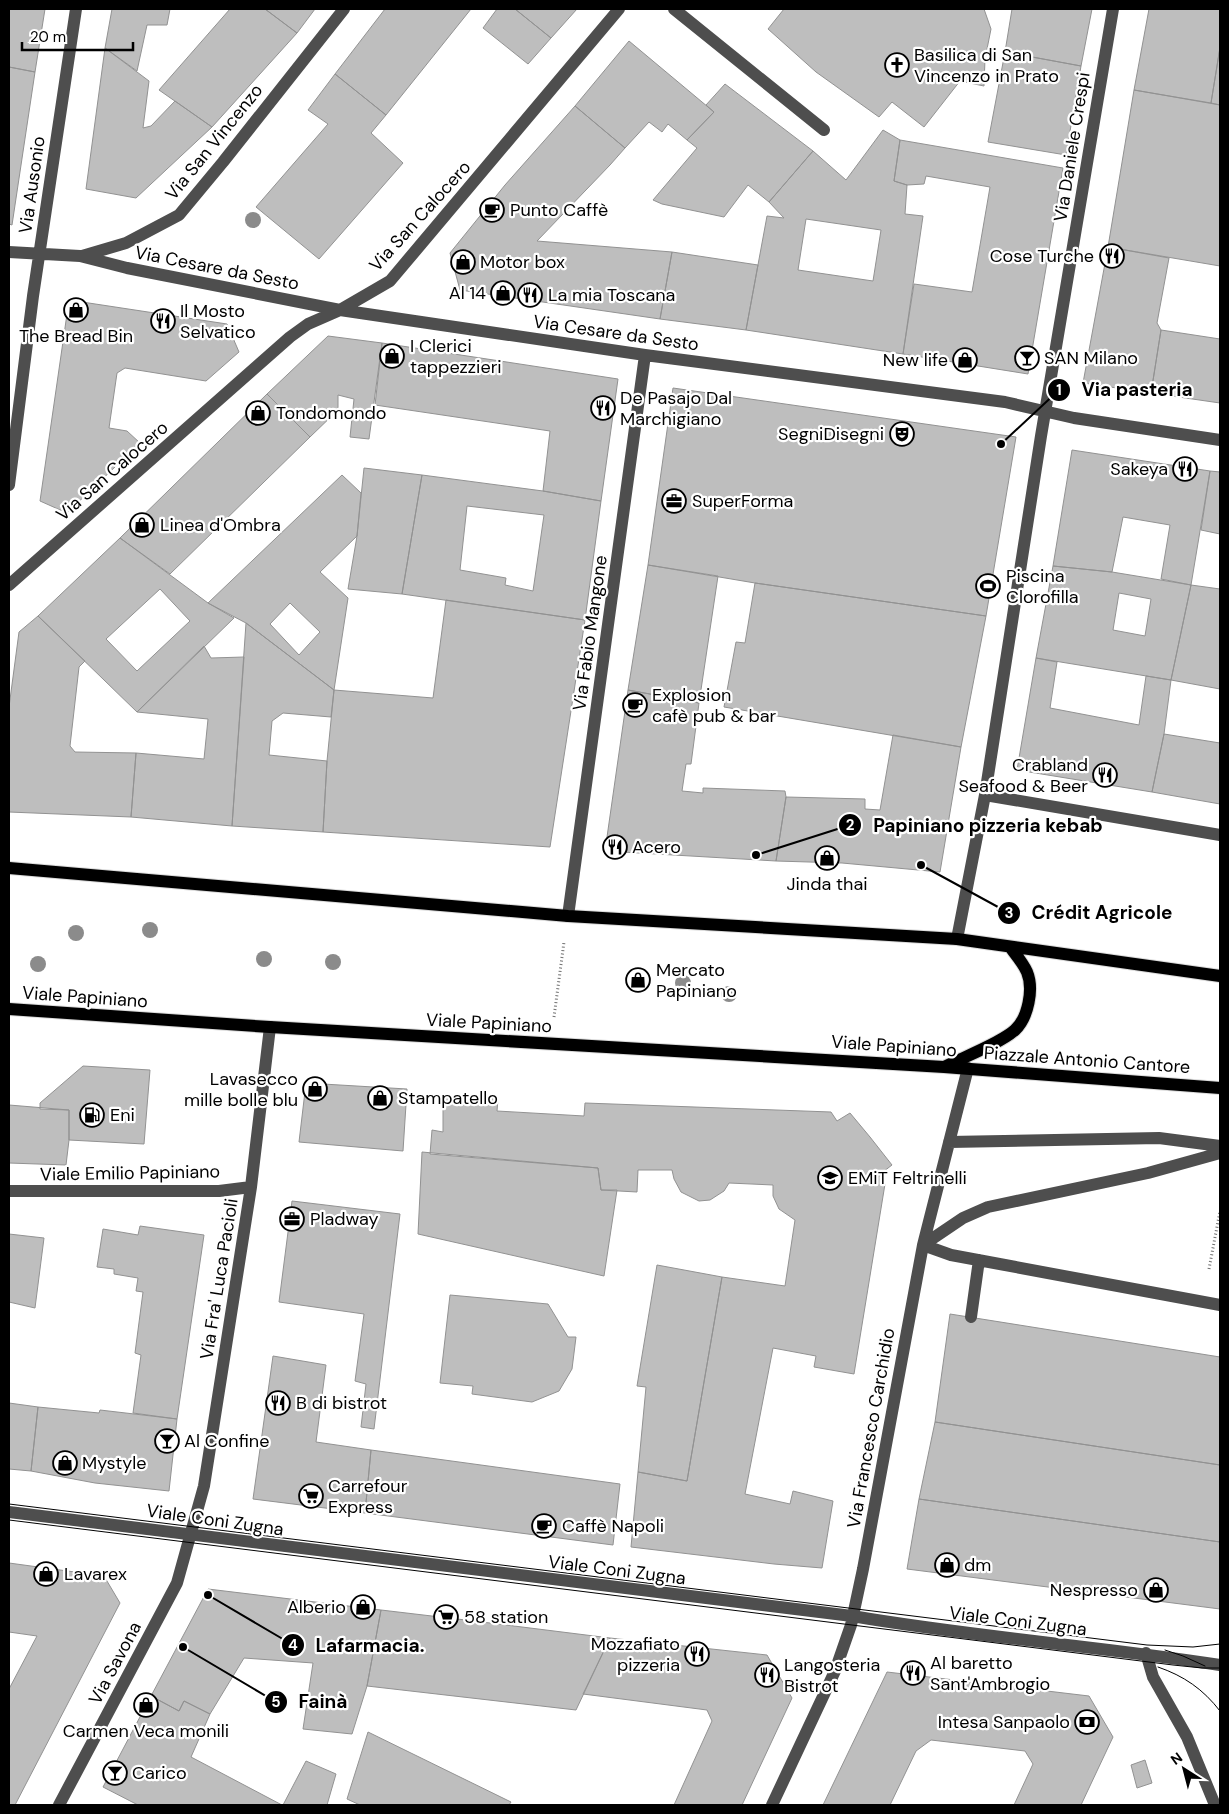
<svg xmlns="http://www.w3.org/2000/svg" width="1229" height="1814" font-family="'DM Sans',sans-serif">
<rect width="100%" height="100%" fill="#fff"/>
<path fill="#bebebe" stroke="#929292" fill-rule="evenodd" d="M9 9H45L35 72 9 67Z
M112 9H170L167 25H147L137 71 105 48Z
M230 9H265L297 33 212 127 159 90Z
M265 9H315L297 33Z
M385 9H471L386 115 335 74Z
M497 9H515L551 38 528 64 483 28Z
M515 9H577L551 38Z
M784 9H984L991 29 985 59 984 86 960 81 924 127 892 102 879 117 816 72 768 29Z
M1012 9H1092L1081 66 1005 52Z
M1149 9H1220V47L1211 103 1134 90Z
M629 41 714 112 687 140 668 124 662 132 649 122 625 148 575 106Z
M105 48 149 81 143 128 151 126 175 101 212 127 136 198 86 189Z
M1220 48V105L1211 103Z
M1005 52 1081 66 1066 155 988 142Z
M9 67 35 72 12 225 9 224Z
M335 74 386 115 371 133 403 163 319 259 256 207 328 124 308 110Z
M725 84 813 151 769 202 748 185 724 217 662 204 653 200 697 148 687 140 714 112 706 105Z
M1134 90 1220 105V266L1108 247Z
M575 106 625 148 610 165 537 241 672 252 660 319 460 290 450 253 505 185Z
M883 130 900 140 894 181 907 185 905 214 923 216 903 354 746 330 767 216 784 218 769 202 813 151 846 180ZM806 219 881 230 873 281 798 270Z
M900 140 1063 168 1028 374 903 354 914 284 972 292 990 187 926 176 924 184 907 185 894 181Z
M1108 247 1169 258 1157 323 1161 330 1151 393 1083 383Z
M672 252 758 265 746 330 660 319Z
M69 300 227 324 239 352 206 381 125 368 117 373 109 428 127 431 140 443 67 513 40 501Z
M1161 330 1220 339V403L1151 393Z
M328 336 382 343 369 439 350 437 354 399 338 395V410L310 437 267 394Z
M382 343 618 379 601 501 543 491 550 431 375 405Z
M673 388 1016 437 986 616 755 583 648 565Z
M267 394 310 437 170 574 120 538Z
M1072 450 1210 471 1191 585 1161 579 1170 525 1123 517 1112 572 1053 566Z
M364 468 422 475 402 594 348 589 357 536Z
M1210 471 1220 472V534L1201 530Z
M342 475 361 493 357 536 320 572 348 598 334 690 246 623 208 603ZM290 603 320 632 299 655 270 624Z
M422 475 543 491 601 501 585 620 402 594ZM467 506 544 515 533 591 505 585 506 578 460 570Z
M120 538 208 603 234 618 137 712 38 616ZM160 589 190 621 137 671 106 639Z
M648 565 718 576 699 703 628 690Z
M1053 566 1112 572 1191 585 1171 680 1036 658ZM1119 593 1151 599 1145 636 1113 630Z
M755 583 986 616 961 747 724 707 736 642 745 643Z
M1191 585 1220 589V689L1171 680Z
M446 600 585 620 550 847 323 832 327 761 334 690 433 698Z
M38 616 85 661 79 667 70 746 75 752 136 753 131 817 9 812V707L19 632Z
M246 623 334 690 331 717 283 713 272 721 269 755 327 761 323 832 232 826Z
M204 646 211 658 244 657 232 826 131 817 136 753 204 759 208 719 137 712Z
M1036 658 1057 662 1050 708 1139 725 1146 676 1171 680 1164 734 1152 792 1017 770Z
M628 690 699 703 691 764H686L682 791 703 793V788L785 791 786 797 776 861 605 851Z
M1164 734 1220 743V804L1152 792Z
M893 735 961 747 940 872 842 863 776 861 786 797 865 799V809L880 810Z
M83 1066 150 1070 144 1144 69 1140V1110L40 1109V1103Z
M306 1083 407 1089 403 1151 299 1142Z
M443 1096 498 1099 497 1111 584 1116 585 1103 831 1112 837 1121 850 1113 870 1137 892 1165 879 1175 885 1184 854 1374 814 1367 816 1356 773 1348 745 1494 790 1504 793 1491 833 1501 822 1568 774 1564 631 1547 638 1472 687 1481 722 1277 785 1286 795 1220 779 1209 773 1196V1185L729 1183 724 1191 710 1200 699 1201 681 1192 674 1179 672 1170H638L637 1192 601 1190 598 1168 430 1154 432 1130 443 1132Z
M9 1105 69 1110V1140L66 1165 9 1163Z
M422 1152 598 1168 601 1190H617L604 1276 418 1234Z
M292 1201 400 1214 374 1429 361 1427 366 1384 355 1381 364 1314 279 1302Z
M140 1226 204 1235 177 1419 133 1413 141 1355 135 1353 143 1292 136 1291 138 1278 114 1274V1269L97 1267 103 1229 138 1235Z
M9 1234 44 1238 35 1308 9 1302Z
M657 1265 722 1277 687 1481 638 1472 646 1387 637 1386Z
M450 1295 548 1304 568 1337H576L572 1369 559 1391 532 1402 472 1394 473 1386 440 1383Z
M950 1314 1220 1357V1465L935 1422Z
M273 1356 326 1365 316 1442 371 1450 365 1513 253 1499Z
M9 1403 38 1407 31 1471 9 1469Z
M38 1407 99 1413 100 1410 177 1419 169 1491 95 1483 31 1471Z
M935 1422 1220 1465V1542L919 1499Z
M371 1450 620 1484 613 1545 365 1513Z
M919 1499 1220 1542V1609L907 1569Z
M9 1563 104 1576 120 1603 15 1805H9V1689L37 1636 9 1632Z
M208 1589 381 1610 367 1686 352 1734 303 1729 313 1663 244 1658 210 1714 184 1701 179 1711 151 1696Z
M381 1610 474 1621 610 1638 576 1710 367 1686Z
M610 1638 767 1655 792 1698 742 1805H674L712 1721 707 1710 583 1694Z
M887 1672 1089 1696 1113 1737 1081 1805H1014L1033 1764 1025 1751 931 1740 916 1751 890 1805H823Z
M151 1696 179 1711 184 1701 210 1714 191 1757 282 1805H138L103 1787Z
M368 1732 511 1802 509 1805H360L347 1799Z
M1145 1760 1152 1783 1137 1788 1131 1765Z
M306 1761 336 1774 327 1805H283Z"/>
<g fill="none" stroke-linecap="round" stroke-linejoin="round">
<g stroke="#dbdbdb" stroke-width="14">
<path id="major" d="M9 868 568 916 957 939 1220 976
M9 1009 270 1027 944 1067 1220 1088
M946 1066C964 1057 1001 1043 1015 1030 1028 1018 1034 989 1027 972 1023 963 1016 955 1010 947"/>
</g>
<path stroke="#707070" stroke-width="3" stroke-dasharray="1 2.5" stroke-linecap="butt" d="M554 1017 564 942
M1209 1269 1220 1211"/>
<path stroke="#4e4e4e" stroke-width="12" d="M674 9 824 130
M9 252 80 256 127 268 340 310 645 355 1005 402 1074 418 1220 440
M82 256 126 243 179 215 223 162 344 9
M9 485 33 296 76 9
M9 585 290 337 308 324 340 310 390 281 619 9
M985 795 1220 835
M568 916 645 355
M957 939 985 795 1041 436 1113 9
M949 1142 1159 1138 1220 1146
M9 1191H219L251 1187
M923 1245 963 1218 988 1207 1148 1173 1220 1153
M923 1245 951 1255 1220 1305
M971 1317 979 1260
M9 1512 852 1616C974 1637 1098 1646 1220 1665
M1146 1653 1153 1677 1187 1737 1215 1805
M59 1805 177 1583 204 1486 251 1187 270 1027
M772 1805 835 1671 851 1625 863 1569 923 1245 968 1068"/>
<use href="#major" stroke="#000" stroke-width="12"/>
<path stroke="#000" stroke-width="1" d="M9 1504 1147 1645 1193 1647 1220 1644
M9 1520 1173 1665 1202 1668H1220
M1165 1650 1183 1656 1205 1666
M1158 1667C1184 1676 1203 1689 1220 1711"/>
</g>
<g fill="#8b8b8b">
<circle cx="253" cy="220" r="8"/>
<circle cx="150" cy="930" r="8"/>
<circle cx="76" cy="933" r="8"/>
<circle cx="264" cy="959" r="8"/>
<circle cx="333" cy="962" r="8"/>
<circle cx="38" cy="964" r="8"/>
<circle cx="683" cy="983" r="8"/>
<circle cx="729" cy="994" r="8"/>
</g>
<defs>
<g id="church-ring" transform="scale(1.25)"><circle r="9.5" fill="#fff" stroke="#000" stroke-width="1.5"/><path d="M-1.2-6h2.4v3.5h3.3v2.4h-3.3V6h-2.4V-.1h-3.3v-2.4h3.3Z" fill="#000"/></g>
<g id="cafe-ring" transform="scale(1.25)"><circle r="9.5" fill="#fff" stroke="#000" stroke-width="1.5"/><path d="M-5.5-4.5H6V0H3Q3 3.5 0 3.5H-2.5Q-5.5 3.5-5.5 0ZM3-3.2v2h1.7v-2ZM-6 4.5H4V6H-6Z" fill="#000"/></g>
<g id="restaurant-ring" transform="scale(1.25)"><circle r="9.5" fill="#fff" stroke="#000" stroke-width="1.5"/><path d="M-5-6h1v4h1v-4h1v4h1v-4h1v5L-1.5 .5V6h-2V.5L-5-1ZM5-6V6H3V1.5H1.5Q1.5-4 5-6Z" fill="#000"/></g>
<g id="shop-ring" transform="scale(1.25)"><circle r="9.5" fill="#fff" stroke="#000" stroke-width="1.5"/><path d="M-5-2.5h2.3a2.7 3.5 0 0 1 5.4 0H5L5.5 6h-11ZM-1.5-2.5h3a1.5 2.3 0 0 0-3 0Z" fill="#000"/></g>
<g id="bar-ring" transform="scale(1.25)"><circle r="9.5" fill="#fff" stroke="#000" stroke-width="1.5"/><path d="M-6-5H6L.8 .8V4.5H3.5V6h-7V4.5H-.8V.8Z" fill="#000"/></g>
<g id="theatre-ring" transform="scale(1.25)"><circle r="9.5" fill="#fff" stroke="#000" stroke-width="1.5"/><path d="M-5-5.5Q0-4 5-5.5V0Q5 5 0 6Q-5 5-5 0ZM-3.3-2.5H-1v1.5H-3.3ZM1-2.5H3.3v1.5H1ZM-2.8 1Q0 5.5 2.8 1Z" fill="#000"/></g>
<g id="office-ring" transform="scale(1.25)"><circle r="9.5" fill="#fff" stroke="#000" stroke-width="1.5"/><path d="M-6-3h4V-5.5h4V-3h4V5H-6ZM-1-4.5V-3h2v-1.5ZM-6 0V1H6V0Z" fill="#000"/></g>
<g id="stadium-ring" transform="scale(1.25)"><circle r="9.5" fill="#fff" stroke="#000" stroke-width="1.5"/><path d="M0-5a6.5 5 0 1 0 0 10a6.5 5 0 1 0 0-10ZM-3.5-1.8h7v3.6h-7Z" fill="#000"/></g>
<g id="fuel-ring" transform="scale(1.25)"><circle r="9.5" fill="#fff" stroke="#000" stroke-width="1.5"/><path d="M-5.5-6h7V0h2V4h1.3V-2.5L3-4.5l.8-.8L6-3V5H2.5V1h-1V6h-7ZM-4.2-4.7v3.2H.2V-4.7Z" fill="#000"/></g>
<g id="school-ring" transform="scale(1.25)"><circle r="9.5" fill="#fff" stroke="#000" stroke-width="1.5"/><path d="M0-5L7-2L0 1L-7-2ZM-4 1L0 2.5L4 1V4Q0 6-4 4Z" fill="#000"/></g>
<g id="supermarket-ring" transform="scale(1.25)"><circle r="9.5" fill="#fff" stroke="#000" stroke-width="1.5"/><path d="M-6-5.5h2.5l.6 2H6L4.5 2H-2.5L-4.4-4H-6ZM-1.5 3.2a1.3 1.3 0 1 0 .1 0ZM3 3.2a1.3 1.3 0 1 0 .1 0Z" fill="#000"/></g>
<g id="bank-ring" transform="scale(1.25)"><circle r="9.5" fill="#fff" stroke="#000" stroke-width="1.5"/><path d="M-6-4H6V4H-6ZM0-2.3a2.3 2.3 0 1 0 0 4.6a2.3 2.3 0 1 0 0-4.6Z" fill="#000"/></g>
</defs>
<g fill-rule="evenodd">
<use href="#church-ring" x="897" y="65"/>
<use href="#cafe-ring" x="492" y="210"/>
<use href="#restaurant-ring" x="1112" y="256"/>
<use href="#shop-ring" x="463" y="262"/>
<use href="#shop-ring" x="503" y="293"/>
<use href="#restaurant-ring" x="530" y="295"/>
<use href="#shop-ring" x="76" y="310"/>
<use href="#restaurant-ring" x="163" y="321"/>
<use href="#shop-ring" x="392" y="356"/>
<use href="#bar-ring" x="1027" y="358"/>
<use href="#shop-ring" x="965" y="360"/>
<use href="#restaurant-ring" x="603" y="408"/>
<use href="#shop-ring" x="258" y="413"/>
<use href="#theatre-ring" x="902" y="434"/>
<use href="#restaurant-ring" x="1185" y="469"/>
<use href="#office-ring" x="674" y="501"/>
<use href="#shop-ring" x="142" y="525"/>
<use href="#stadium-ring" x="988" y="586"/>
<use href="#cafe-ring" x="635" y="705"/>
<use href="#restaurant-ring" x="1105" y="775"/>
<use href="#restaurant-ring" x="615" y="847"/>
<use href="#shop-ring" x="827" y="858"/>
<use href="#shop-ring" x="638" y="980"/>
<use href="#shop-ring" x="315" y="1089"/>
<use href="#shop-ring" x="380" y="1098"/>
<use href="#fuel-ring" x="92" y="1115"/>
<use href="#school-ring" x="830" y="1178"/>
<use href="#office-ring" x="292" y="1219"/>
<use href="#restaurant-ring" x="278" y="1403"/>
<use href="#bar-ring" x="167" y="1441"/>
<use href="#shop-ring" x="65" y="1463"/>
<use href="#supermarket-ring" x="311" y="1496"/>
<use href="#cafe-ring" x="544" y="1526"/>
<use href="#shop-ring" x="947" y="1565"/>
<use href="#shop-ring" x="46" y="1574"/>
<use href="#shop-ring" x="1156" y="1590"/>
<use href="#shop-ring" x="363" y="1607"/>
<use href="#supermarket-ring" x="446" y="1617"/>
<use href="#restaurant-ring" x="697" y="1654"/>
<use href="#restaurant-ring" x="913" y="1673"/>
<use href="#restaurant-ring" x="767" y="1675"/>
<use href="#shop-ring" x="146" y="1705"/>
<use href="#bank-ring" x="1087" y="1722"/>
<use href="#bar-ring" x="115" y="1773"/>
</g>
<g text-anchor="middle" stroke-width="4.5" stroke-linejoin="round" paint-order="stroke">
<g font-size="18" fill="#000" stroke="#fff" text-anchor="start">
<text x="914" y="61">Basilica di San<tspan x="914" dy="21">Vincenzo in Prato</tspan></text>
<text x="510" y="216">Punto Caffè</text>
<text x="1094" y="262" text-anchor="end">Cose Turche</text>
<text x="480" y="268">Motor box</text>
<text x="486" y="299" text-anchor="end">Al 14</text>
<text x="548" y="301">La mia Toscana</text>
<text x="180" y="317">Il Mosto<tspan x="180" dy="21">Selvatico</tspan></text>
<text x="76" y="342" text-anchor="middle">The Bread Bin</text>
<text x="410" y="352">I Clerici<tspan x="410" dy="21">tappezzieri</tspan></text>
<text x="1044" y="364">SAN Milano</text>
<text x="948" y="366" text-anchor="end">New life</text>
<text x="620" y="404">De Pasajo Dal<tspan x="620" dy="21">Marchigiano</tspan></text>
<text x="276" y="419">Tondomondo</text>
<text x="884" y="440" text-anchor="end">SegniDisegni</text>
<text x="1168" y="475" text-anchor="end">Sakeya</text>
<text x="692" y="507">SuperForma</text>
<text x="160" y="531">Linea d'Ombra</text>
<text x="1006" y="582">Piscina<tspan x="1006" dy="21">Clorofilla</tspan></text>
<text x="652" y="701">Explosion<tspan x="652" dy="21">cafè pub &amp; bar</tspan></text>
<text x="1088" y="771" text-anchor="end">Crabland<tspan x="1088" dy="21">Seafood &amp; Beer</tspan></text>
<text x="632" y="853">Acero</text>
<text x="827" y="890" text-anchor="middle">Jinda thai</text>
<text x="656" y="976">Mercato<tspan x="656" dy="21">Papiniano</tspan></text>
<text x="298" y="1085" text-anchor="end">Lavasecco<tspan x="298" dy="21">mille bolle blu</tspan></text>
<text x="398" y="1104">Stampatello</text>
<text x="110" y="1121">Eni</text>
<text x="848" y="1184">EMiT Feltrinelli</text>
<text x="310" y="1225">Pladway</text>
<text x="296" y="1409">B di bistrot</text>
<text x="184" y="1447">Al Confine</text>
<text x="82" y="1469">Mystyle</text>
<text x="328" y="1492">Carrefour<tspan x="328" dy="21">Express</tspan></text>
<text x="562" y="1532">Caffè Napoli</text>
<text x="964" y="1571">dm</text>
<text x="64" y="1580">Lavarex</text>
<text x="1138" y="1596" text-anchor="end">Nespresso</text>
<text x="346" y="1613" text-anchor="end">Alberio</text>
<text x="464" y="1623">58 station</text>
<text x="680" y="1650" text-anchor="end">Mozzafiato<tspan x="680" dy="21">pizzeria</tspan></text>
<text x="930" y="1669">Al baretto<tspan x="930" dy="21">Sant'Ambrogio</tspan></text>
<text x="784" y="1671">Langosteria<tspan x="784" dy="21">Bistrot</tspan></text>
<text x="1070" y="1728" text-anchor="end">Intesa Sanpaolo</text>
<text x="146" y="1737" text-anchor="middle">Carmen Veca monili</text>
<text x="132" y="1779">Carico</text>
</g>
<g font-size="18" fill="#000" stroke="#fff">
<text transform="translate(214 142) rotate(-51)" y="6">Via San Vincenzo</text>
<text transform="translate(1072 147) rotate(-81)" y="6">Via Daniele Crespi</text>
<text transform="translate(32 185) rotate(-82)" y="6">Via Ausonio</text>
<text transform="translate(420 216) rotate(-48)" y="6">Via San Calocero</text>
<text transform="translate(217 268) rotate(11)" y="6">Via Cesare da Sesto</text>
<text transform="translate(616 333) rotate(8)" y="6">Via Cesare da Sesto</text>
<text transform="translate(112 471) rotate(-41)" y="6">Via San Calocero</text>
<text transform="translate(590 633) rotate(-82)" y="6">Via Fabio Mangone</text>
<text transform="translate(85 997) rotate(4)" y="6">Viale Papiniano</text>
<text transform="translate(489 1023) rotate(3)" y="6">Viale Papiniano</text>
<text transform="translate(894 1046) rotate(4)" y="6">Viale Papiniano</text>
<text transform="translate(1087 1060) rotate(4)" y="6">Piazzale Antonio Cantore</text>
<text transform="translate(130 1173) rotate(-1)" y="6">Viale Emilio Papiniano</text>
<text transform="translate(219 1279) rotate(-81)" y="6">Via Fra' Luca Pacioli</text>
<text transform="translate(871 1428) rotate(-80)" y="6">Via Francesco Carchidio</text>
<text transform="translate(215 1520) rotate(8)" y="6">Viale Coni Zugna</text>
<text transform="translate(617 1570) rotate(7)" y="6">Viale Coni Zugna</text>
<text transform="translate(1018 1621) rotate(7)" y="6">Viale Coni Zugna</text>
<text transform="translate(115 1663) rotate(-62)" y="6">Via Savona</text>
</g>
</g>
<path fill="none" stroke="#000" stroke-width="2" d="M1001 444L1059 390M756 855L850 825M921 865L1009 913M208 1595L293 1645M183 1647L276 1702"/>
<g fill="#000" stroke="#fff" stroke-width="2">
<circle cx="1001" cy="444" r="5"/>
<circle cx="756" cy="855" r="5"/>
<circle cx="921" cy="865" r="5"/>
<circle cx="208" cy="1595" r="5"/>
<circle cx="183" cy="1647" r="5"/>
<circle cx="1059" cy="390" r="12"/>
<circle cx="850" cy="825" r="12"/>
<circle cx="1009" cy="913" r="12"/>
<circle cx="293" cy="1645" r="12"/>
<circle cx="276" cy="1702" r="12"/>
</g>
<g font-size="15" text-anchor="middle" font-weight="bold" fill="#fff">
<text x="1059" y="395">1</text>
<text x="850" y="830">2</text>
<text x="1009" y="918">3</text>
<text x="293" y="1650">4</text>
<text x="276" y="1707">5</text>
</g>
<g font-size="19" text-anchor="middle" font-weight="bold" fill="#000" stroke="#fff" stroke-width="4.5" stroke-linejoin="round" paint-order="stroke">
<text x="1137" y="396">Via pasteria</text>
<text x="988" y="832">Papiniano pizzeria kebab</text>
<text x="1102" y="919">Crédit Agricole</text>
<text x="370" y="1652">Lafarmacia.</text>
<text x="323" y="1708">Fainà</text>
</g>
<rect width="1229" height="1814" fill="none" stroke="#000000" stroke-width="20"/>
<g transform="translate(1184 1769) rotate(324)" stroke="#ffffff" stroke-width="4" paint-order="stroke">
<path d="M0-4L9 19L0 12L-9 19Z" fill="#000000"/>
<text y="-8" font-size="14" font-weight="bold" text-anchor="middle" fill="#000000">N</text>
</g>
<path d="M22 42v8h111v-8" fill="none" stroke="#000000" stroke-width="2.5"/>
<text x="30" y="42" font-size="15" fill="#000000" stroke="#ffffff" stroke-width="4" paint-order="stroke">20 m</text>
</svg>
